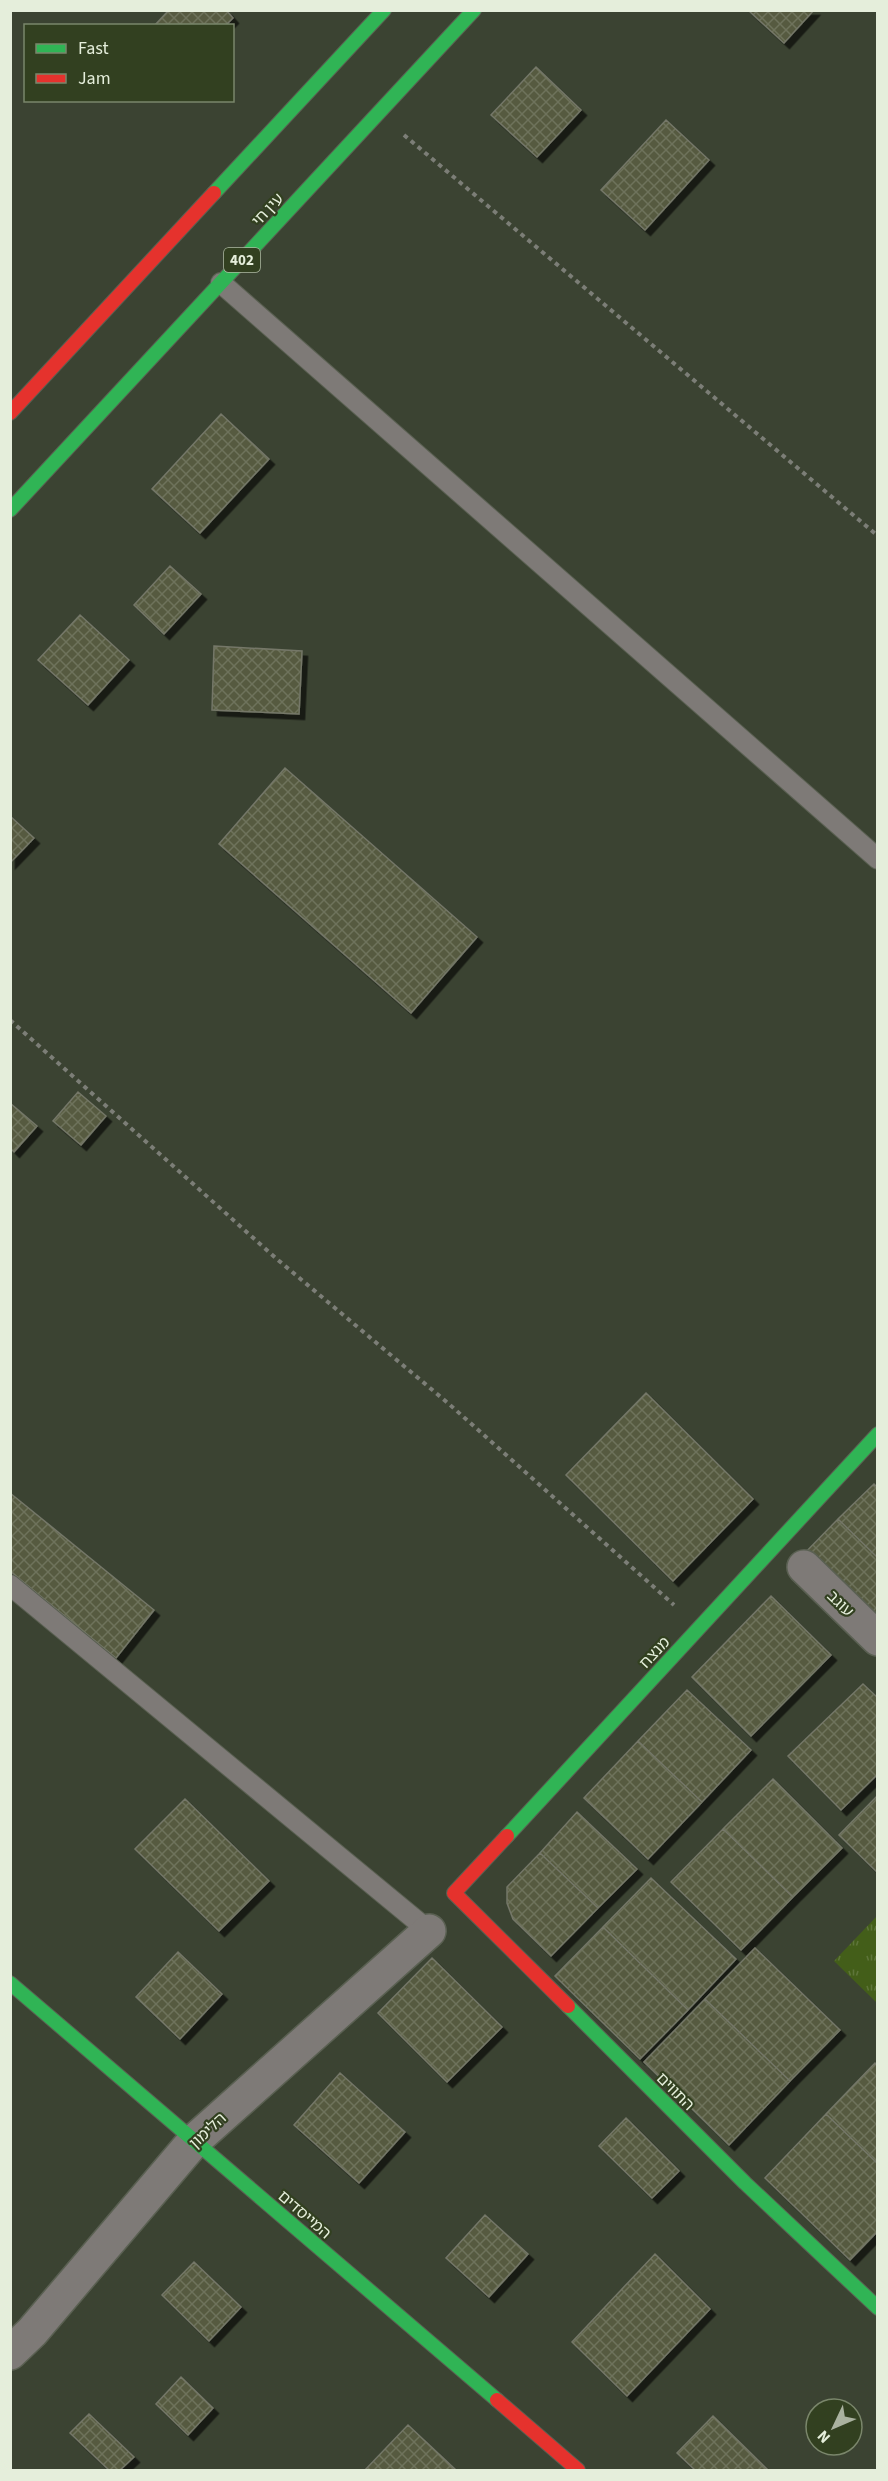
<svg xmlns="http://www.w3.org/2000/svg" width="888" height="2481" font-family="'Source Sans 3','Noto Sans Hebrew',sans-serif">
<defs>
<pattern id="park-tufts" width="24" height="20" patternUnits="userSpaceOnUse" patternTransform="scale(1.5)"><rect width="24" height="20" fill="#435e19"/><path d="M3 7l-1-3M5 7V3M7 7l1-3M15 17l-1-3M17 17v-4M19 17l1-3" fill="none" stroke="#5e753a"/></pattern>
<pattern id="building-cross-hatch" width="8" height="8" patternUnits="userSpaceOnUse" patternTransform="scale(1.5)"><rect width="8" height="8" fill="#565a40"/><path d="M0 0l8 8M0 8l8-8" fill="none" stroke="#6e725b"/></pattern>
<filter id="shadow"><feDropShadow dx="5.5" dy="5.5" stdDeviation="0" flood-color="#0009"/></filter>
</defs>
<rect width="100%" height="100%" fill="#3b4332"/>
<path fill="url(#park-tufts)" d="M877 1916V2003L834 1961Z"/>
<path fill="url(#building-cross-hatch)" stroke="#747768" stroke-width="1.5" filter="url(#shadow)" d="M169 10H226L233 18 225 26H154Z
M748 10H814L784 43Z
M536 67 581 110 537 157 491 115Z
M666 120 709 160 645 230 601 190Z
M221 414 269 459 200 533 152 489Z
M170 566 201 594 164 634 134 605Z
M80 615 129 660 88 705 38 660Z
M214 646 302 651 299 714 212 710Z
M285 768 477 937 411 1013 219 844Z
M10 816 34 838 10 863Z
M78 1092 106 1116 81 1145 53 1121Z
M10 1103 37 1126 14 1152 10 1148Z
M646 1393 753 1499 673 1581 566 1475Z
M874 1484 878 1488V1558L838 1519Z
M10 1493 154 1610 116 1658 10 1571Z
M838 1519 878 1558V1635L800 1558Z
M771 1596 831 1655 751 1736 692 1677Z
M863 1684 878 1698V1774L841 1810 788 1756Z
M687 1690 751 1750 702 1802 638 1741Z
M638 1741 702 1802 648 1859 584 1798Z
M773 1779 842 1848 793 1897 723 1829Z
M878 1795V1873L839 1835Z
M185 1799 269 1881 219 1931 135 1849Z
M577 1812 637 1869 598 1908 540 1853Z
M723 1829 793 1897 741 1950 671 1882Z
M540 1853 598 1908 551 1956 513 1919 507 1903V1887Z
M651 1878 736 1959 688 2010 603 1927Z
M603 1927 688 2010 640 2059 555 1976Z
M755 1948 840 2030 790 2081 705 1999Z
M178 1952 222 1994 180 2039 136 1997Z
M432 1958 502 2027 447 2082 378 2013Z
M705 1999 790 2081 729 2145 644 2062Z
M875 2063 878 2066V2164L826 2114Z
M340 2073 405 2132 359 2183 294 2125Z
M826 2114 878 2164V2231L850 2260 765 2178Z
M626 2118 679 2171 652 2198 599 2146Z
M485 2215 528 2254 489 2297 446 2258Z
M655 2254 710 2309 627 2396 572 2342Z
M194 2262 241 2307 209 2341 162 2295Z
M181 2377 213 2408 188 2435 156 2404Z
M89 2414 134 2457 120 2470H109L70 2433Z
M713 2416 768 2470H695L677 2453Z
M408 2425 456 2470H365Z"/>
<g fill="none" stroke-linecap="round" stroke-linejoin="round">
<g stroke="#5a6052" stroke-width="22">
<path id="lane" d="M221 283 878 859
M10 1585 429 1931"/>
</g>
<g stroke="#5a6052" stroke-width="36">
<path id="street" d="M804 1567 878 1639
M10 2353 32 2332 194 2141 429 1931"/>
</g>
<g stroke="#5a6052" stroke-width="16">
<path id="fast" d="M214 193 384 10
M10 510 474 10
M507 1836 878 1434
M10 1983 497 2400
M568 2006 745 2183 878 2308"/>
</g>
<g stroke="#5a6052" stroke-width="16">
<path id="jam" d="M10 413 214 193
M507 1836 454 1893 568 2006
M497 2400 578 2470"/>
</g>
<path stroke="#7c7e77" stroke-width="4" stroke-dasharray="4.5 4.5" stroke-linecap="butt" d="M404 135 878 536
M10 1020 278 1260 449 1404 674 1605"/>
<use href="#lane" stroke="#7e7a77" stroke-width="20"/>
<use href="#street" stroke="#7e7a77" stroke-width="33"/>
<use href="#fast" stroke="#30b455" stroke-width="14"/>
<use href="#jam" stroke="#e5322d" stroke-width="14"/>
</g>
<g text-anchor="middle" stroke-width="4.5" stroke-linejoin="round" paint-order="stroke">
<rect fill="#324020" stroke="#afbaa3" stroke-width="1.5" x="224" y="248" width="36" height="24" rx="4.5"/>
<g font-size="15" font-weight="bold" fill="#e5eedb">
<text x="242" y="265">402</text>
</g>
<g font-size="16" fill="#e5eedb" stroke="#324020">
<text transform="translate(267 209) rotate(-47)" y="6">עין חי</text>
<text transform="translate(841 1603) rotate(44)" y="6">עוגב</text>
<text transform="translate(654 1652) rotate(-47)" y="6">מנצח</text>
<text transform="translate(676 2091) rotate(45)" y="6">התווים</text>
<text transform="translate(207 2130) rotate(-43)" y="6">הלימון</text>
<text transform="translate(305 2214) rotate(41)" y="6">המייסדים</text>
</g>
</g>
<rect width="888" height="2481" fill="none" stroke="#e5eedb" stroke-width="24"/>
<rect x="24" y="24" width="210" height="78" fill="#324020" stroke="#7a866b" stroke-width="1.5"/>
<rect x="36" y="44" width="30" height="9" fill="#30b455" stroke="#7a866b" stroke-width="1.5"/>
<text x="78" y="54" font-size="18" fill="#e5eedb">Fast</text>
<rect x="36" y="74" width="30" height="9" fill="#e5322d" stroke="#7a866b" stroke-width="1.5"/>
<text x="78" y="84" font-size="18" fill="#e5eedb">Jam</text>
<g transform="translate(834 2427) rotate(226)"><circle r="28" fill="#324020" stroke="#7a866b" stroke-width="1.5"/>
<path d="M0-4.5L10 22L0 15L-10 22Z" fill="#aab2a0"/>
<text y="-9" font-size="16" font-weight="bold" text-anchor="middle" fill="#e5eedb">N</text>
</g>
</svg>
